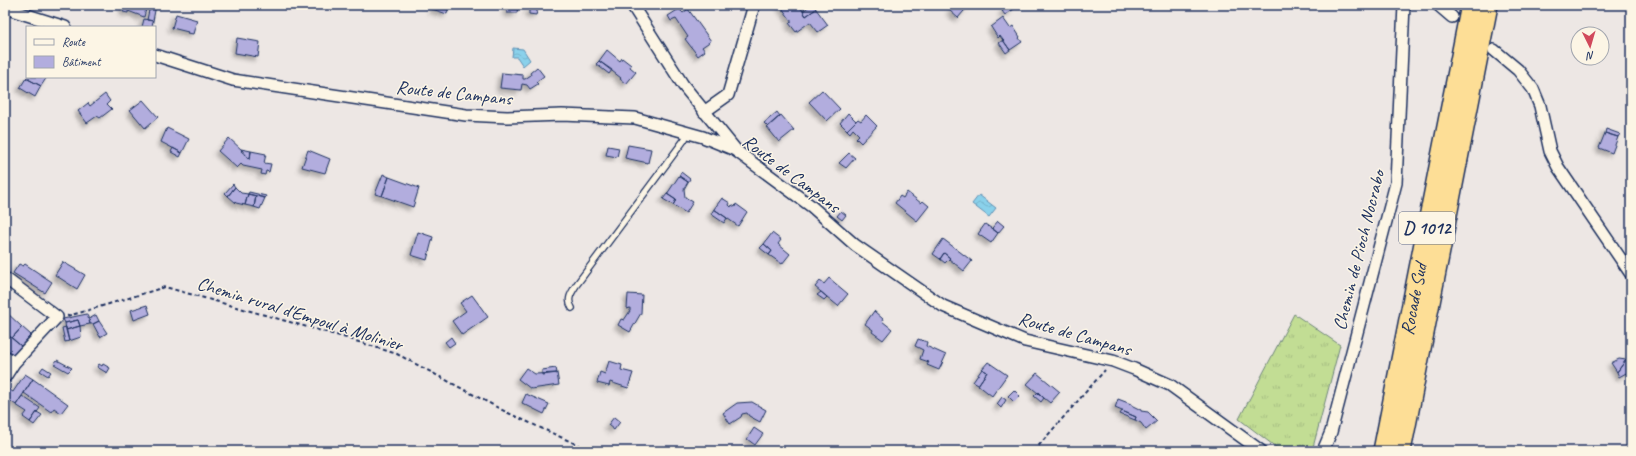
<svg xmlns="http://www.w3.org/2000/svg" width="1636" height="456" font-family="Caveat,sans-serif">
<defs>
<pattern id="grass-tufts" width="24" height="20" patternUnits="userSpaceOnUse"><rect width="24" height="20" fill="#c2dd94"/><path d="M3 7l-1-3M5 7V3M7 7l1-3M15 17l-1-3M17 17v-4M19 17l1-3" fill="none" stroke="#a6be82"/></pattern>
<pattern id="water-waves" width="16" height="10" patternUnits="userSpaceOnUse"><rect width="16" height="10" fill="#8ad1eb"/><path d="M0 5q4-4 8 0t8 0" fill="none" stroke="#76b4cc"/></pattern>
<filter id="shadow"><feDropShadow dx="-3.5" dy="3.5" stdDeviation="2" flood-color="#0004"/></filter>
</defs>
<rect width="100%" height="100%" fill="#ede7e4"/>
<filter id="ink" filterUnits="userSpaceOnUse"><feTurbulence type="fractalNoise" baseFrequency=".025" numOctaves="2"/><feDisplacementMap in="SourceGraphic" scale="8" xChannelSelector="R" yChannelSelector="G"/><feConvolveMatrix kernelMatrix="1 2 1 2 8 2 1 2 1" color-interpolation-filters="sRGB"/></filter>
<g filter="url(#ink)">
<path fill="url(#grass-tufts)" stroke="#6e8679" d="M1294 314 1340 345 1312 451H1281L1239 419Z"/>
<path fill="url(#water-waves)" stroke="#5e90b3" d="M513 48 523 49 530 60 523 66 517 57H512Z
M979 195 996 208 989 217 972 204Z"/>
<path fill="#b2adde" stroke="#1b2f5e" filter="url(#shadow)" d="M124 5H147L144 17 128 11V13L123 12Z
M152 5H156L153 21 147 20 149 10H151Z
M433 5H449L447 14 432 9Z
M780 5H799L806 16 816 9 828 25 818 32 810 22 796 32 789 23 792 22Z
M811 5H814L816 9 806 16 803 11Z
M955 5H969L958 18 950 11Z
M1010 5 1014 9 1005 15 1002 11Z
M507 6H518L517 13H507Z
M529 8H538L536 15 529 14Z
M679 9 683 13 688 9 711 41 702 47 705 51 698 56 685 39 688 37 676 19 671 21 668 16Z
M176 14 197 20 193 34 187 33 188 32 172 28Z
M1003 18 1010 28 1013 26 1020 37 1019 38 1022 42 1010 50 1000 36 998 38 991 27Z
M144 19 153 21 152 27H142Z
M237 38 260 42 258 57 235 53Z
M1003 40 1010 50 1006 53 999 43Z
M607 50 620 61 622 58 631 65 630 67 636 72 626 84 620 79 621 78 599 61Z
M599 61 612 70 609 74 596 64Z
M537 67 544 76 536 82 538 84 530 89 527 85 522 84 521 90 500 88 502 73 523 75V79H525L531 75 530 73Z
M27 77H47L41 86 26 78Z
M26 78 41 86 35 97 20 88Z
M822 90 840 109 827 121 809 102Z
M105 94 110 101 107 104 112 109 100 118 97 116 87 123 78 111 88 103 90 106Z
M143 100 158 117 145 128 130 110Z
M777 112 780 116 768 127 764 123Z
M848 113 856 121 847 130 840 123Z
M781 115 794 130 779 142 767 127Z
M866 115 877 126 861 143 856 138 859 135 853 129 850 133 847 130 858 119 861 121Z
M167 128 189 139 182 153 161 142Z
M1606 129 1620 134 1618 137 1605 133Z
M1605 133 1618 137 1612 153 1599 148Z
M229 138 242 150 241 151 247 156V158L250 159 251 151 266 154 264 163 271 164 269 172 266 171 265 175 261 174 262 170 243 166 241 164 237 168 218 151Z
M628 145 651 149 648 163 625 158Z
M608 146 619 148 617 157 606 155Z
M173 148 182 153 180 157 171 152Z
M241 149 251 151 250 159 247 158V156Z
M308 150 330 159 325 173 302 167Z
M849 153 855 158 846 168 839 163Z
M681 172 690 179 688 182 679 176Z
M383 174 389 177 382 196 375 194Z
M679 176 688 182 684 189 685 197 693 202 686 213 673 205 676 200 667 194Z
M389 177 419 188 413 207 382 196Z
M233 184 235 187 228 196 225 193Z
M235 187 241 193 248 194 245 205 236 203 228 196Z
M249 192 266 196 265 198 248 194Z
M907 192 921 203 923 201 929 206 917 221 895 203 900 196 903 198Z
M248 194 256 196 254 207 245 205Z
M667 194 676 200 673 205 663 199Z
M256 196 265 198 260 209 254 207Z
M722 198 730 203 729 205 731 207 732 205 735 207 736 204 747 212 738 226 714 209Z
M714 209 727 218 724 223 711 214Z
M841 211 846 215 842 220 837 216Z
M998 221 1004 226 998 233 992 228Z
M985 224 998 233 991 243 978 234Z
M418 232 433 237 427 260 411 255Z
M772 233 781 240 778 244 790 254 782 264 769 255 772 251 764 244Z
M943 239 972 261 964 271 949 259 950 258 944 253 940 259 933 254Z
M764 244 772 251 769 255 760 248Z
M944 253 950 258 945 263 940 259Z
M63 262 85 275 77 289 55 275Z
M19 264 23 266 25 264 52 282 45 293 13 273Z
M829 278 848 294 838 306 815 287 820 281 824 284Z
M821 292 827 297 824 300 817 295Z
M628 294 642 295 641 313 630 332 618 325 621 319 624 320 630 311V308L627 309Z
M472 295 488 317 462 335 452 321 466 311 460 303Z
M147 305 150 314 134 320 131 310Z
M5 311 22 327 12 338 5 333Z
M874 311 883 319 882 321 892 329 883 340 872 332 873 330 865 324Z
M87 314 90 324 80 326 78 320 65 323 63 319Z
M96 315 99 321 93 324H90L89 319Z
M78 320 80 326 66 330 65 323Z
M99 321 107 333 100 337 93 324Z
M80 326 81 337 69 341 66 330Z
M22 327 31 335 21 346 12 338Z
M66 327 69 341 65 342 62 328Z
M5 333 21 346 13 356 5 348Z
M451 337 455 343 449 347 445 342Z
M918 339 927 342 926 346 946 355 939 370 927 365 929 362 920 359 923 350 915 346Z
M1629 356H1631L1630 371 1619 377 1617 372Z
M1619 359 1626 360 1617 372 1611 363Z
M57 360 72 368 68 372 54 364Z
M609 361 622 365 621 370 633 373 628 388 610 382 609 386 597 383 600 372 605 374Z
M988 362 1007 375 992 396 978 385 987 372 982 369Z
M99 364 102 366 103 364 110 368 107 373 97 367Z
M43 367 51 372 48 376 40 371Z
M526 368 535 374 557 373 559 385 531 389 518 379Z
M556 368 557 373 542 375V370Z
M982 369 987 372 978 385 973 382Z
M1037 373 1060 392 1050 403 1027 384Z
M25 374 33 379 16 405 5 397V387L13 392Z
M33 379 68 404 61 413 54 408 51 412 24 393Z
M1014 390 1020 396 1014 402 1008 396Z
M1038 392 1044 398 1041 402 1034 396Z
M526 394 549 404 544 414 522 403Z
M22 396 40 408 30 422 23 417 27 412 16 405Z
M1002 397 1006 400 1001 408 997 404Z
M1118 399 1131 404V405L1141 410V411L1148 412 1157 421 1146 430 1141 423 1135 420 1136 417 1115 408Z
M752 402 766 410 760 422 749 416 747 413 742 414 741 417 730 424 723 413 737 403Z
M1122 411 1136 417 1135 420 1120 414Z
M37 412 42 415 34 425 30 422Z
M614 417 620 422 614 430 608 425Z
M754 428 763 434 755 445 747 439Z"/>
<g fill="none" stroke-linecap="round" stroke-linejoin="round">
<g stroke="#1b2f5e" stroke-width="8">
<path id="service" d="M572 308C566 299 572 292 577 284L685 139 688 132"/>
</g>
<g stroke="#1b2f5e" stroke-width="14">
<path id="minor" d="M632 5 683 85 735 149
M1438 5 1452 17
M5 8 65 27
M1494 50 1518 70 1533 89 1540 106 1550 151 1558 167 1631 274
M155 55 233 80 466 115 507 117 562 115 635 118 703 137 735 150 811 206 855 245 943 306 1025 341 1113 361 1134 369 1170 385 1261 451
M704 112 728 95 754 5
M5 278 57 317 14 363 5 377
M5 356 14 363
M1323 451 1331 432 1396 183 1404 5"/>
</g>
<g stroke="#1b2f5e" stroke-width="22">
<g id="trunk">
<path id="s1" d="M1383 451 1471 5"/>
<path d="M1401 451 1488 5"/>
</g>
</g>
<path stroke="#1b2f5e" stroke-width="2" stroke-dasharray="4 3" stroke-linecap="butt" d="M1308 5H1310
M67 316 79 313 165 287 343 337 397 354 506 412 591 451
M1034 451 1105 370"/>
<use href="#service" stroke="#fcf5e5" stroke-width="5.5"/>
<use href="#minor" stroke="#fcf5e5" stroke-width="11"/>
<use href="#trunk" stroke="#fdde96" stroke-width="19"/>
</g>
</g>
<g text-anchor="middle" stroke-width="3" stroke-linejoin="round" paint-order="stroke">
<rect fill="#fcf5e5" stroke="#5e6a86" stroke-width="1" x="1399" y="212" width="56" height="32" rx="3"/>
<g font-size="18" font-weight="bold" fill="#1b2f5e">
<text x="1427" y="234">D 1012</text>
</g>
<g font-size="19" fill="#1b2f5e" stroke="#fcf5e5">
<text transform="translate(454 92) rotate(6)" y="7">Route de Campans</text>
<text transform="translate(792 173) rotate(37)" y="7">Route de Campans</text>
<text transform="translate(1358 250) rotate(-76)" y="7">Chemin de Pioch Nocrabo</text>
<text dy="7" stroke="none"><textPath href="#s1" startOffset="155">Rocade Sud</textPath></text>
<text transform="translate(300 313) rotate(17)" y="7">Chemin rural d'Empoul à Molinier</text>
<text transform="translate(1075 333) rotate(16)" y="7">Route de Campans</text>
</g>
</g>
<rect width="1636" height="456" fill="none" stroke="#fcf5e5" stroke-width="20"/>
<rect x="10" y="10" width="1616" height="436" fill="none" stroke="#1b2f5e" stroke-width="1.5" filter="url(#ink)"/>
<rect x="26" y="26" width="130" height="52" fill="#fcf5e5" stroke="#a2a6af"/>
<rect x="34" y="39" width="20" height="6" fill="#fcf5e5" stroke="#a2a6af"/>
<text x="62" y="46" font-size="12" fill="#1b2f5e">Route</text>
<rect x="34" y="56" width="20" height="12" fill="#b2adde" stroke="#a2a6af"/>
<text x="62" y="66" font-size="12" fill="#1b2f5e">Bâtiment</text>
<g transform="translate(1590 46) rotate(175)"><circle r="19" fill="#fcf5e5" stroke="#a2a6af"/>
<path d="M0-3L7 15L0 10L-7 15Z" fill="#d1495b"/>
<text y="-6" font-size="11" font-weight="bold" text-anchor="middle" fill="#1b2f5e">N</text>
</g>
</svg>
